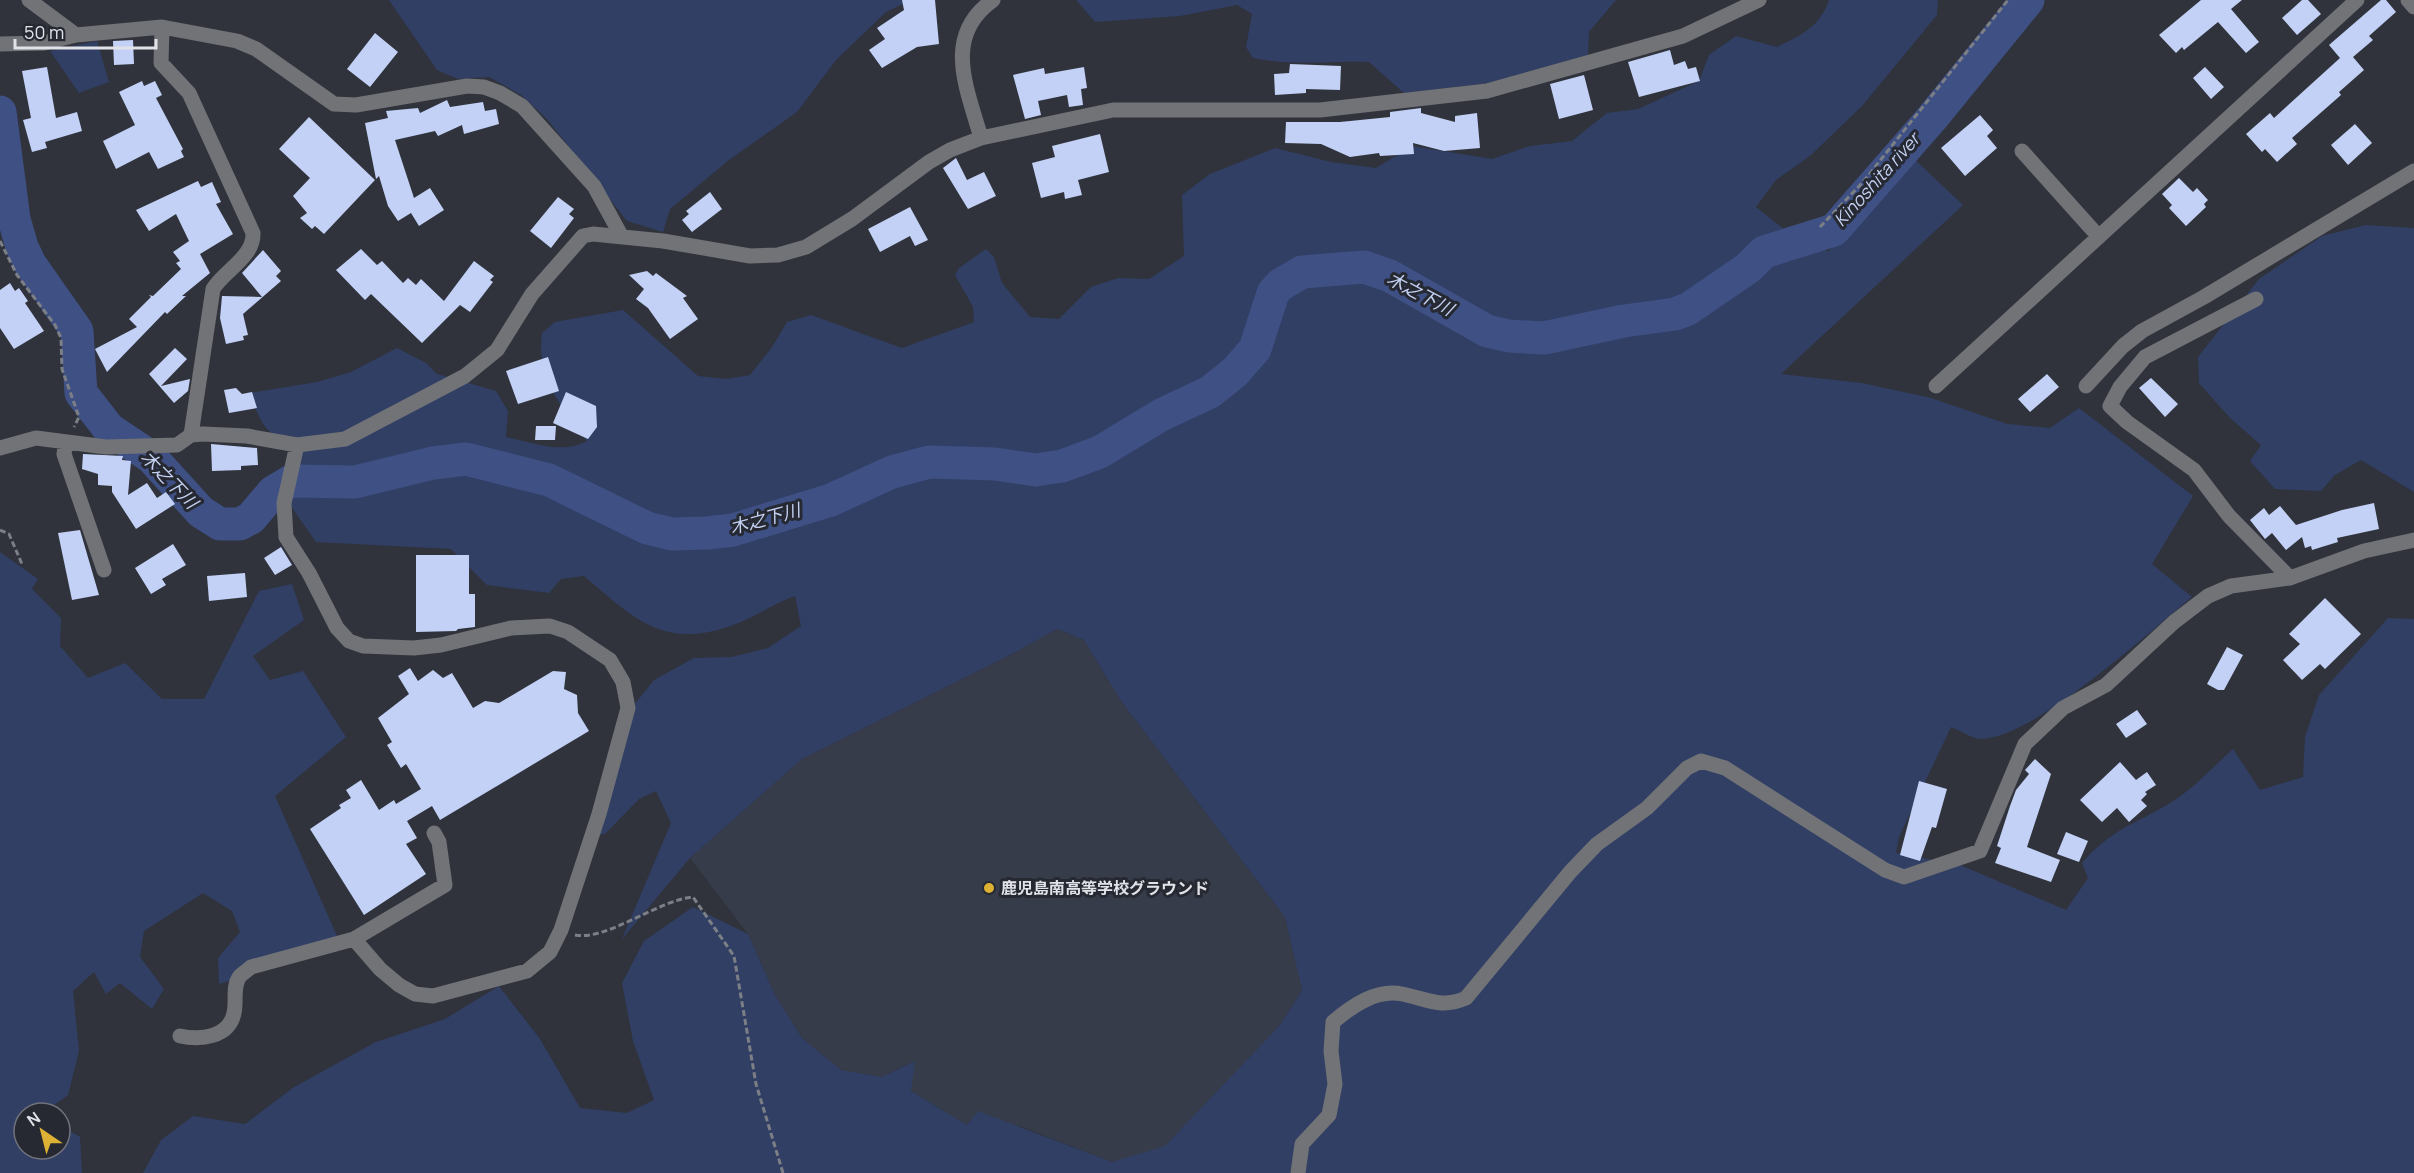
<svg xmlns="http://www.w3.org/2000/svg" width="2414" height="1173" font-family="Manrope,'Noto Sans JP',sans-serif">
<rect width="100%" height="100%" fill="#30333c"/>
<path fill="#363c4a" d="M1057 629 1084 640 1121 701 1285 917 1302 990 1280 1025 1165 1147 1112 1162 1020 1126 967 1125 911 1091 914 1061 882 1077 841 1070 802 1038 775 995 748 934 690 858 802 759 1014 653Z"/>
<path fill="#313f64" d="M389 0H911L886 12 836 60 797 112 729 160 670 209 663 232 627 221 547 119 521 95 489 77 458 79 437 70Z
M1076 0H1616L1589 32 1588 55 1489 83 1404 93 1369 62C1330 61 1291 66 1253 58L1246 47 1252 14 1237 5 1180 16 1095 22Z
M1829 0H1938L1937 15 1862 106 1810 156 1776 180 1756 207 1800 242 1815 235 1828 252 1909 154 1963 205 1781 374 1862 383 1931 398 2007 424 2050 428 2079 408 2193 496 2152 564 2192 597C2149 632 2033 739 1981 739 1972 739 1960 730 1951 727L1899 837 1896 853 1960 865 2066 910 2088 878 2082 863C2111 829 2134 825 2170 803 2192 790 2213 767 2233 749L2260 790 2303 777 2305 737 2319 695 2388 618 2414 619V1173H143L161 1140 193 1116 245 1124 294 1087 376 1042 445 1019 499 986 540 1039 580 1108 627 1113 654 1100 633 1041 622 983 644 941 693 907 748 934 775 995 802 1038 841 1070 882 1077 915 1061 911 1091 967 1125 978 1111 1112 1162 1165 1146 1280 1025 1302 990 1285 917 1121 701 1084 640 1057 629 1014 653 802 759 690 858 622 939 671 823 656 791 639 799 606 833 597 836 634 705 654 680 694 658 732 657 768 648 801 626 795 596C775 603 756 616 736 624 664 651 636 620 584 576L561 579 549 593 487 585 451 549 316 542 285 498 297 450C264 432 263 427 249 393L317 382 351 372 397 348 426 363 437 374 496 391 508 411 506 437C533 442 561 455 587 441 561 408 536 376 542 333L555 322 623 310 698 376 726 379 750 375 772 347 787 322 811 315 902 348 974 322 973 307 955 275 959 268 986 249 994 257 1002 283 1030 317 1059 319 1091 287 1118 278 1149 279 1184 256 1182 195 1210 174 1275 148 1331 162 1376 168 1412 146 1492 159 1530 146 1572 141 1607 113 1638 109 1699 81 1709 55 1736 36 1777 47C1801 35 1820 27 1829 0Z
M97 41 109 82 79 93 50 51Z
M2366 225 2414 228V492L2361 460 2335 475 2321 491 2275 489 2250 461 2261 445 2230 418 2199 383 2198 357 2259 279 2322 236Z
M0 552 38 579 32 589 61 618 60 646 88 678 125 663 162 699H204L259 591 292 584 304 620 253 656 270 680 303 671 346 737 275 796 337 936 288 962 219 984 218 958 240 932 232 911 203 893 144 931 140 957 164 989 152 1009 120 983 106 994 94 972 73 991 79 1051 68 1095 43 1113H24V1149H60V1125L80 1137 82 1173H0Z"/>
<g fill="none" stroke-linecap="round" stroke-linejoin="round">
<path stroke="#3e5084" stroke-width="33" d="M0 112 14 219 22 247 30 264 77 331 81 393 109 429 151 457 201 512 220 524H240L251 518 273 492 291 481 355 482 433 463 466 459 549 480 647 528 672 534 707 533 733 530 831 500 892 472 929 462 995 464 1036 470 1062 466 1100 452 1161 415 1210 392 1235 372 1255 349 1273 293 1280 285 1302 272 1364 267 1390 276 1487 331 1509 336 1544 338 1624 321 1675 314 1688 309 1748 268 1764 252 1834 230 1932 118 2028 0"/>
</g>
<path fill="#c2d1f5" d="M902 0H935L939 44 917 47 882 68 869 50 885 39 877 28 904 10Z
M2201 0H2242L2231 9 2259 42 2246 53 2218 22 2184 50 2182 47 2176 53 2159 35Z
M2302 0H2308L2321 14 2297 35 2282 18Z
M2381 0H2386L2396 12 2369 36 2373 40 2353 57 2364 70 2339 92 2341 95 2292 138 2297 144 2277 162 2265 149 2262 152 2246 134 2270 113 2274 118 2340 58 2329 45Z
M375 33 398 52 370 87 347 69Z
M133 40 134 64 114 65 113 41Z
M1670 50 1674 65 1685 61 1688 69 1696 67 1700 81 1639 97 1628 62Z
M1290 64 1341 66 1340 90 1306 89V93L1275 95 1274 74 1289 73Z
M47 67 56 118 77 112 82 131 45 142 47 148 32 152 23 120 31 118 22 71Z
M1084 67 1087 88 1081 89 1083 105 1069 107 1067 95 1038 101 1041 115 1025 119 1013 75 1044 68 1045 74Z
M2205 67 2224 87 2211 99 2193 78Z
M1584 75 1593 110 1559 119 1550 84Z
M142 81 144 86 155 81 162 95 156 98 183 149 181 151 184 157 158 169 149 152 116 169 103 141 135 125 119 92Z
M447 100 450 107 483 102 485 111 496 109 499 124 464 134 462 125 438 136 435 131 395 140 414 198 430 188 444 210 419 226 411 213 398 221 388 206 379 176 376 179 365 123 388 118 386 111 418 108 420 113Z
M1421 108V113L1455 122V116L1477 113 1480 148 1444 151 1413 143 1414 154 1380 156 1379 153 1350 157 1321 144 1285 143 1286 122H1340L1390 117V112Z
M1980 115 1993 130 1987 136 1997 148 1965 176 1941 148Z
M309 117 375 180 324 234 315 226 312 229 300 218 307 213 293 196 310 178 279 149Z
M2355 124 2372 143 2348 165 2331 145Z
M1100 134 1109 172 1078 180 1082 195 1065 199 1064 192 1041 198 1032 163 1055 157 1052 146Z
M956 158 967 180 984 172 996 196 968 209 943 168Z
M2179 178 2193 192 2197 188 2208 200 2204 204 2206 207 2186 226 2169 208 2172 205 2162 194Z
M198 181 201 187 212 182 221 202 216 204 233 234 200 254 210 273 182 296H186L167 314 165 312 107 372 95 349 137 327 129 319 151 297 149 295 153 296 181 269 176 263 180 261 173 252 189 241 176 214 149 231 136 210Z
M710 192 722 209 692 232 682 220 689 214 686 211Z
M558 197 574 209 569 214 574 218 551 248 530 231Z
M910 207 928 240 915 246 910 236 880 252 868 229Z
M361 249 377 265 382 261 403 283 408 278 416 285 421 279 444 301 474 261 494 276 490 280 493 282 470 312 460 305 422 343 371 294 365 300 336 270Z
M263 250 281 271 276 276 281 281 243 314 248 335 243 336 244 340 226 344 220 318 222 296 262 297 242 273Z
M647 271 653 276 656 273 687 296 683 298 698 319 670 339 648 308 636 299 644 289 629 275Z
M10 283 15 291 19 288 28 301 25 303 44 331 14 349 0 328V290Z
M175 348 187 359 161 386 190 379 188 391 174 403 149 374Z
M548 357 559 391 518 404 506 371Z
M2047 374 2059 387 2030 412 2018 399Z
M2151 378 2178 404 2165 417 2139 388Z
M236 388 242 394 252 392 257 408 229 413 224 390Z
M566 392 596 406 597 427 588 439 553 423Z
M536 426H556L555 440H535Z
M211 444 257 448 258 465 241 466V470L212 471Z
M83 454 123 456 122 460 131 461 128 495 147 483 157 498 166 492 175 504 136 529 112 492V486L98 485V474L82 469Z
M2374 503 2379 529 2337 538 2338 542 2312 550 2311 546 2305 548 2302 537 2286 550 2272 533 2265 539 2250 520 2264 508 2269 515 2280 506 2296 525 2342 510Z
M80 530 99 595 72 600 58 533Z
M173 544 186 565 162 579 166 585 151 594 135 568Z
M281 547 292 565 275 575 264 558Z
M416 555H469V594H475V627L458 629 456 631 416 632Z
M245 573 247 597 209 601 207 576Z
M2325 598 2361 634 2325 669 2320 664 2302 680 2283 660 2300 644 2289 634Z
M2227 647 2243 655 2224 690H2218L2207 684Z
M410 668 418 681 433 670 443 678 452 673 473 708 485 701 499 703 553 671 566 672 564 689 577 695 578 713 589 731 440 820 432 806 407 821 417 838 406 844 426 874 364 915 310 829 341 808 339 805 351 798 346 790 361 780 379 810 394 800 396 804 421 789 406 764 401 768 387 745 392 742 378 718 409 694 398 676Z
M2137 710 2147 724 2126 738 2116 724Z
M2035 759 2051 774 2027 847 2060 860 2051 882 1995 863 2001 848 1997 846 2010 806 2016 790 2029 774 2025 770Z
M2120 762 2136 780 2147 772 2156 785 2145 792 2147 794 2141 800 2147 806 2129 822 2117 808 2102 822 2080 800Z
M1919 781 1947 789 1936 828 1932 827 1920 861 1900 855Z
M2066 832 2088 841 2079 862 2057 854Z"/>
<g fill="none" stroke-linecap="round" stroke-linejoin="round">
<path stroke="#7c7f86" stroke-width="3" stroke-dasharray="6 3" stroke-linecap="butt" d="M1820 227 1863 182 2008 0
M0 241 17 275 55 325 61 338 62 369 79 417 74 427
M0 530 9 534 22 564
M575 935C607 941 658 900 693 897L734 956 756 1084 783 1173"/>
<path stroke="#717377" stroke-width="15" d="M29 0 76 35
M2408 0 2414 7
M162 27 161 63 189 93 253 233C254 257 225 270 213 289L191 435
M0 44 44 43 76 35 162 27 237 41 256 49 334 104 356 105 467 86 484 87 500 93 522 106 594 186 622 237
M981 138C967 88 942 36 993 0
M2022 151 2099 237
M2256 299 2145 357 2120 387 2110 406 2127 422 2194 470 2229 516 2290 578
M1936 386 2357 0
M2086 386 2123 346 2142 331 2204 297 2414 171
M66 442 64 454 104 570
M297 445 284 503 286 537 309 573 337 628 349 641 363 646 414 648 441 645 511 628 550 626 568 632 610 660 623 682 628 708 599 814 561 930 550 952 527 971 433 996 415 994 399 985 380 969 354 939
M0 448 36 438 106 447 177 445 191 435 203 434 247 436 297 445 345 439 465 376 497 350 532 294 583 236 593 234 663 241 750 256 778 255 806 247 852 219 929 162 950 150 981 138 1113 110H1320L1487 91 1683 36 1759 0
M180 1036C200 1040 229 1038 234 1013 237 1001 232 986 240 976 243 973 248 970 251 967L354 939 445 885 439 842 434 833
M1298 1173 1302 1144 1329 1115 1335 1084 1331 1051 1333 1022C1352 1006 1376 989 1402 994 1427 999 1441 1009 1466 998L1571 871 1597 844 1647 808 1687 768 1701 761 1725 768 1885 870 1904 877 1980 851 2025 744 2063 708 2106 685 2174 622 2208 596 2231 586 2290 578 2364 551 2414 540"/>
</g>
<circle fill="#ddb133" stroke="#262932" stroke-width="2" cx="989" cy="888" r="6"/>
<g text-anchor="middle" stroke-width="6" stroke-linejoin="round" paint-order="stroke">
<g font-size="16" font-weight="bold" fill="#e1e3e9" stroke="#262932" text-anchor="start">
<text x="1001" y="894">鹿児島南高等学校グラウンド</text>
</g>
<g font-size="18" font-style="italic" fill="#c4d1f2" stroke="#262932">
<text transform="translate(1877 180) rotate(-48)" y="6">Kinoshita river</text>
<text transform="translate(1420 294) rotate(28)" y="6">木之下川</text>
<text transform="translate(169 480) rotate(46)" y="6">木之下川</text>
<text transform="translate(765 519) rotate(-15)" y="6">木之下川</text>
</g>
</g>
<g transform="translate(42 1131) rotate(325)"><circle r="28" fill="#262932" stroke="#71737b" stroke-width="1.5"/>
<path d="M0-4.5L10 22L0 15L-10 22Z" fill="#ddb133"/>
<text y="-9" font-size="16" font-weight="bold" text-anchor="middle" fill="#e1e3e9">N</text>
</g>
<path d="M15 39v9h141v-9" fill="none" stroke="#e1e3e9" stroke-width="3"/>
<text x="24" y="39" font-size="18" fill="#e1e3e9" stroke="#262932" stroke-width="4.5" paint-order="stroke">50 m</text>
</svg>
